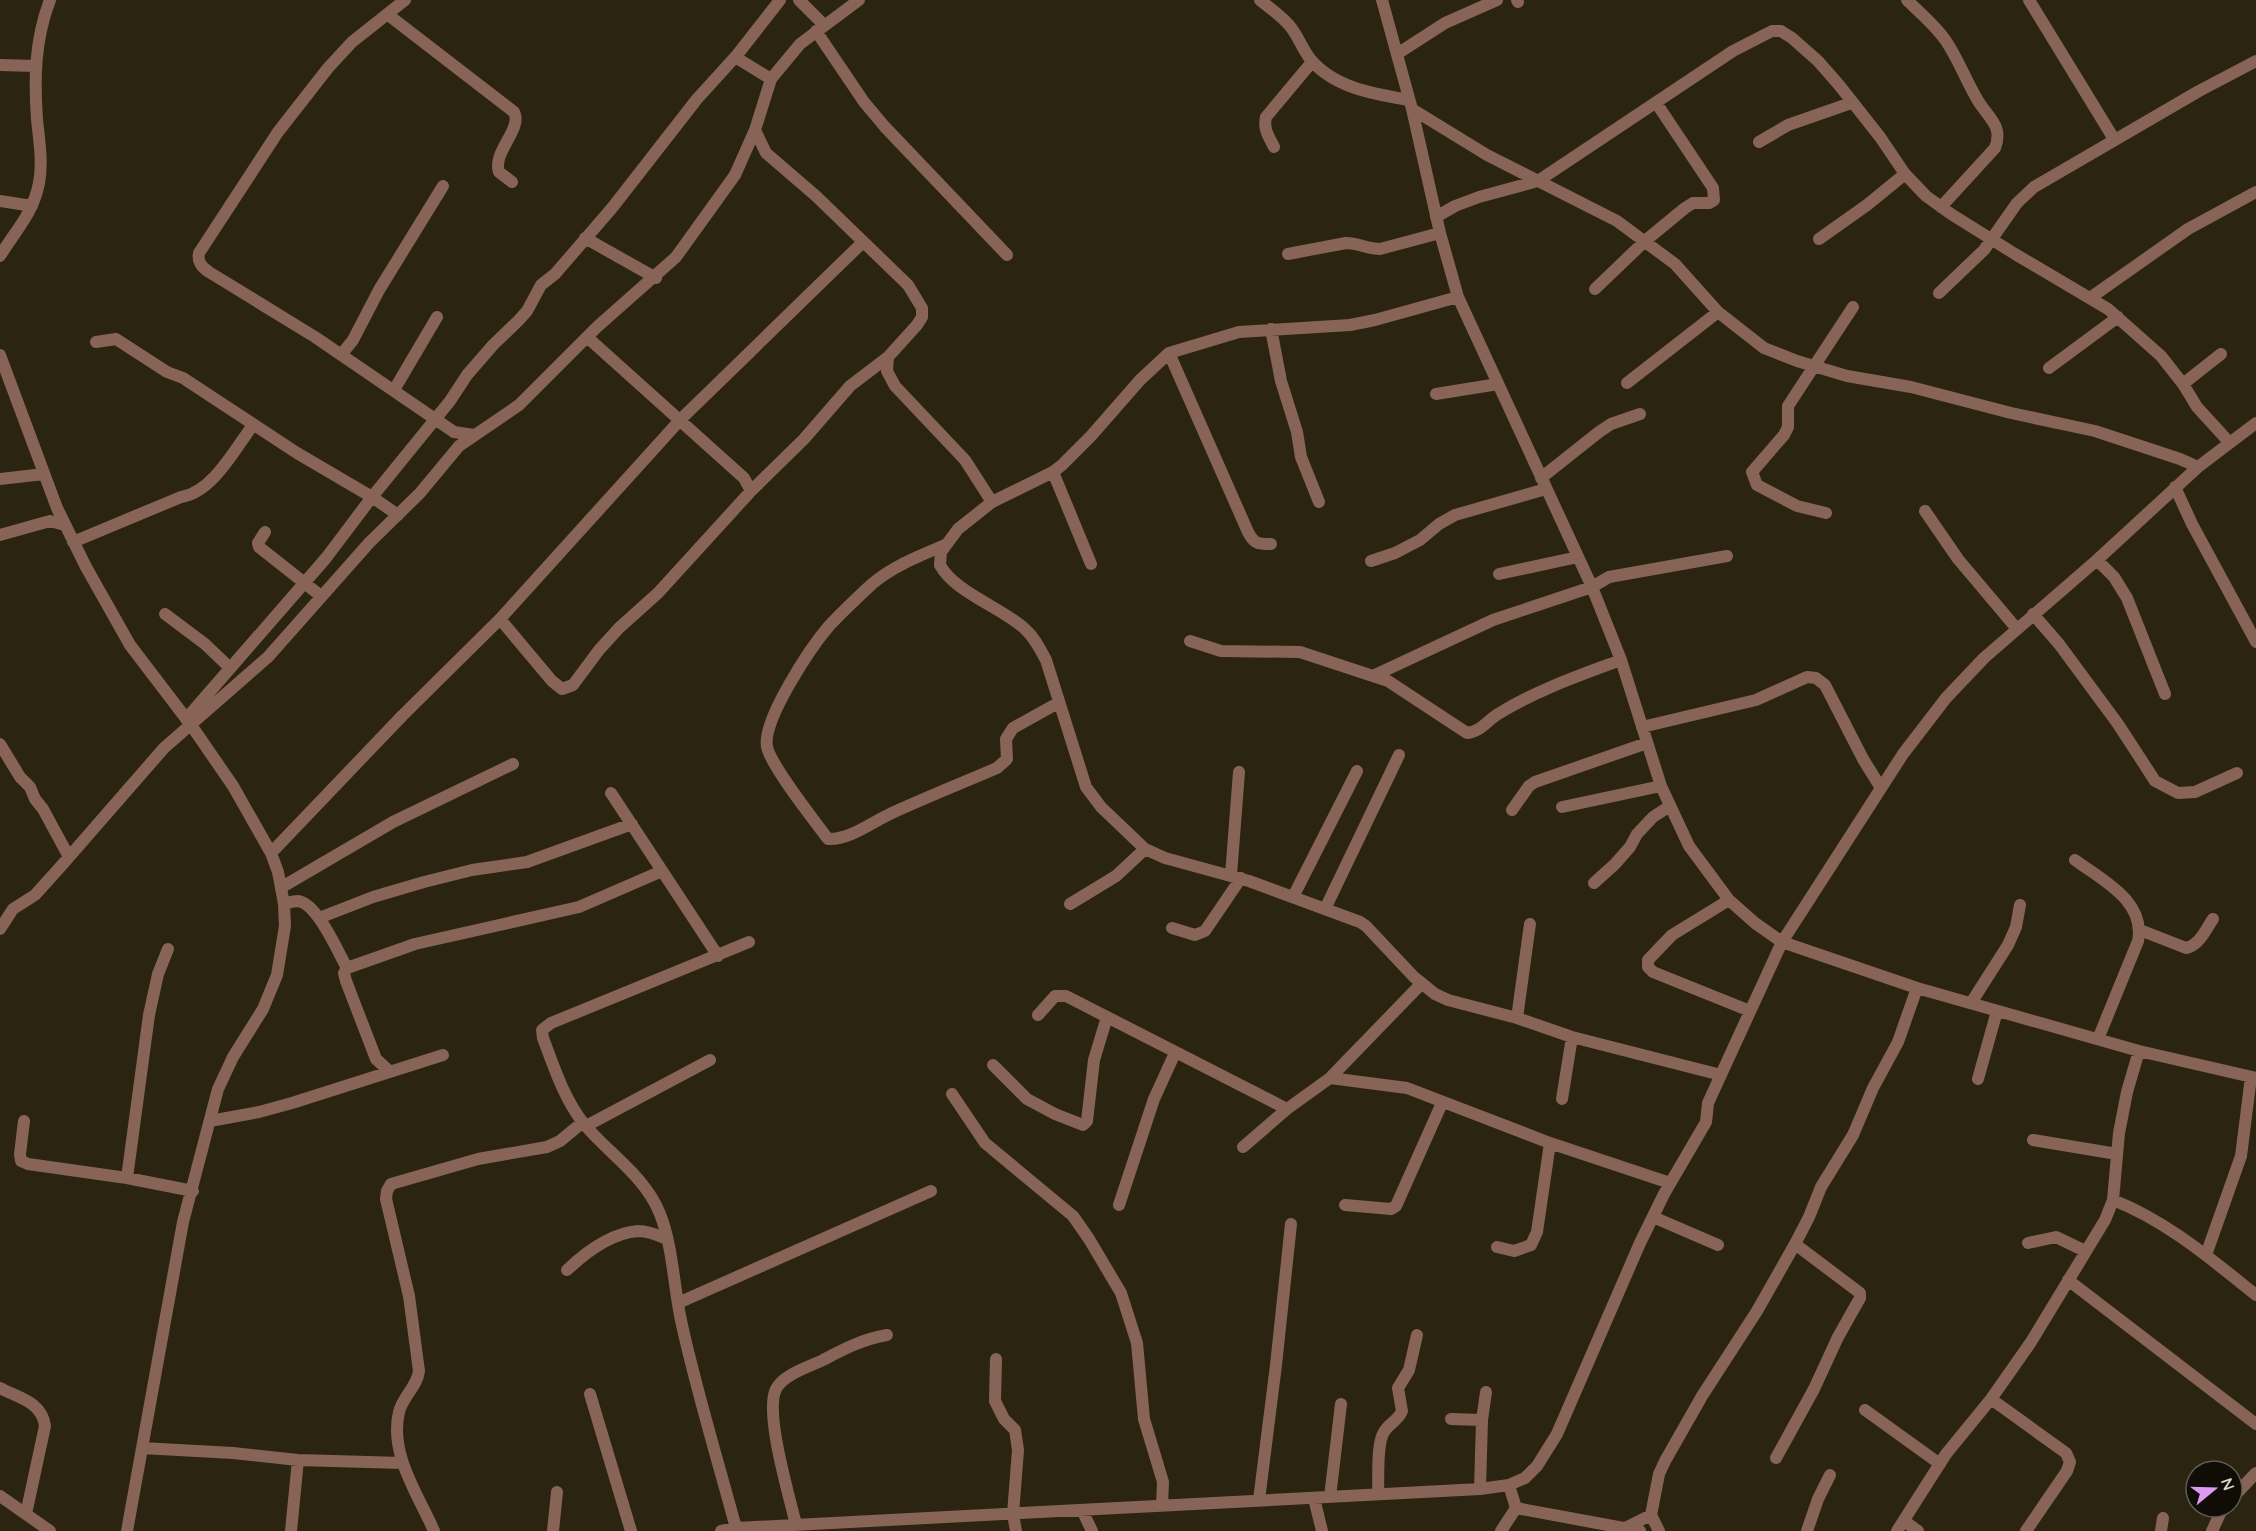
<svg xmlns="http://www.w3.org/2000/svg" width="2256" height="1531" font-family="Quicksand,sans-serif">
<rect width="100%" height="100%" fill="#2a2411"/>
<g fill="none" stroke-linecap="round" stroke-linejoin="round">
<path stroke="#886457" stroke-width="12" d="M405 0 352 42 328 68 278 132 199 253C197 262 202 267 209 272L315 337 454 432 474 435
M799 0 824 25
M1260 0C1270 8 1280 15 1289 25 1298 35 1302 49 1311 60 1335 88 1374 94 1409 100
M1382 0 1412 109 1440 233 1458 297 1592 587 1621 660 1661 786 1689 846 1729 900 1755 923 1782 942 1917 988 2139 1051 2256 1078
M1517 0 1518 2
M1907 0C1920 13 1936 26 1946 41 1958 59 1966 80 1977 99 1987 117 2004 125 1995 148L1941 207
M2029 0 2114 139
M387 14 514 112C523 129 492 152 499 172L512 182
M816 31 864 102 885 127 1007 255
M1397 54 1445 23 1497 0
M735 57 771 79
M0 65 35 66
M1412 109 1487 155 1617 221 1675 264 1718 312 1764 348 1797 361 1847 376 1911 387 2011 413 2095 431 2180 459 2198 467
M1759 142 1788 125 1851 103
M1274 147C1269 137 1263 129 1266 117L1312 62
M0 201 32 206
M1436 217 1455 206 1479 197 1538 181 1733 51 1772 31H1781L1792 38 1818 61 1839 85 1880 137 1905 174 1926 196 1951 214 2015 254 2108 309 2161 356 2183 384 2197 407 2229 442
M585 238 656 278
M1819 239 1867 205 1905 174
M1288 254 1346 243C1358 243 1368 249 1380 249L1440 233
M0 256C15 231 33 214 39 183 43 162 39 140 37 119 34 78 35 39 50 0
M1595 289 1645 241 1685 208 1693 203H1709L1714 200 1713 188 1657 104
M1939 293 1984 250 2017 203 2034 187 2199 91 2256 61
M1458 297 1375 320 1350 325 1239 332 1169 353 1140 380 1091 436 1062 465 1053 472 992 502 958 529 941 552 940 565C954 592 1003 608 1025 629 1035 638 1040 649 1046 660L1086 787 1101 807 1145 849 1165 858 1249 881 1360 922 1366 926 1414 977 1435 994 1448 1000 1517 1018 1572 1037 1721 1075
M2090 298 2188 229 2256 192
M1271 329 1281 381 1297 432 1301 457 1319 502
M587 337 744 478 751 491
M96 342 116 339 167 372 183 378 297 453 372 497 398 515
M1169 353 1248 532C1254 544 1258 544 1271 544
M0 355 57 508 86 567 130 645 191 725 233 786 271 853 278 872 284 904 285 926 277 975 263 1009 233 1057 218 1089 183 1222 127 1531
M341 355 353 340 379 290 443 186
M888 357 887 371 895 386 965 460 992 502
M2049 368 2118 317
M1627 383 1718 312
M2183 384 2221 354
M394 390 437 317
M1436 394 1498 384
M1053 472 1091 564
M1541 478 1599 432 1611 424 1640 414
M0 479 44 474
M2175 487 2192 524 2256 642
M1925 511 1958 559 2017 629
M1826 513 1797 506 1757 485 1752 472 1784 435 1788 427V406L1853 307
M265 532 258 543 259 547 321 596
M0 535 50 521 65 525
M73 542 181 497C212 493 235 449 253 425
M945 545C919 556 893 566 872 584 858 597 842 612 829 626 811 647 762 720 767 747 771 766 814 820 828 839 850 840 872 822 892 813 927 797 962 783 997 768L1007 759 1006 739 1013 728 1058 703
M2097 560 2114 577 2127 598 2165 694
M1371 561 1395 553 1420 540 1439 524 1455 515 1546 489
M1499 574 1578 557
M165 614 205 644 229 667
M2033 614 2059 644 2118 724 2155 781 2178 793 2195 792 2237 773
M500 619 552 681 562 689 573 685 599 650 619 628 658 593 751 491 804 439 850 386 888 357 917 325 922 317V308L908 285 816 196 766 153 755 130
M1190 641 1221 651 1300 652 1388 681 1467 733C1480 732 1487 721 1498 714 1537 690 1578 676 1621 660
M1375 675 1493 620 1592 587 1609 577 1727 556
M186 719 326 558 372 497 450 401 467 375 493 345 518 321 527 311 541 285 555 274 612 208 697 99 737 55 780 0
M1642 727 1756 700 1807 677 1816 678 1825 685 1863 759 1881 788
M0 744 20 777 30 787 35 799 43 809 69 857
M611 793 718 956
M1562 807 1661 786
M1512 810 1529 786 1535 782 1647 743
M271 853 402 716 500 619 681 419 863 242
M2075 860C2102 880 2146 901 2138 941L2098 1039
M1231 875 1239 772
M1594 883 1615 864 1630 847 1637 834 1653 817 1670 806
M282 887 393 822 513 764
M1293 897 1357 771
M1729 900 1672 935 1648 960V967L1653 972 1750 1011
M284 904C288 903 294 901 298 901 317 903 338 952 347 968
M1070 904 1116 876 1145 849
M1325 909 1399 755
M319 918 373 897 424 882 472 870 527 862 632 824
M1172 928 1195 935 1205 931 1241 878
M0 929 13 909 35 895 62 865 164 748 268 657 369 543 420 493 459 446 519 405 597 327 676 257 735 175 755 130 771 79 800 44 859 0
M2140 930 2186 948C2199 946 2206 929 2213 919
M1971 1003 2008 945 2016 927 2020 905
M1038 1015 1055 996H1066L1287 1109
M1517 1018 1530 924
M993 1065 1027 1099 1055 1114 1083 1125 1087 1121 1094 1060 1107 1017
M389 1071 376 1059 346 981 344 973 347 968 415 944 579 907 662 871
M1330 1078 1407 1088 1550 1143 1670 1183
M1978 1079 1997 1011
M952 1094 985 1143 1073 1216 1089 1239 1121 1293 1137 1343 1144 1419 1163 1482 1162 1505
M1562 1099 1572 1037
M24 1121 20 1154 21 1161 28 1164 127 1178 193 1191
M210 1121 259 1112 292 1103 443 1055
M586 1126 710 1060
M2033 1140 2117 1154
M1243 1147 1287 1109 1330 1078 1422 983
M127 1178 149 1015 158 974 168 949
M2113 1200C2167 1221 2212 1260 2256 1295
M1119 1205 1154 1099 1175 1053
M1345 1205 1391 1209 1396 1206 1442 1103
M1653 1217 1718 1245
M2028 1243 2056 1237 2085 1251
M1497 1247 1514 1251 1531 1245 1537 1232 1550 1143
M2206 1255 2241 1156 2251 1077
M567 1270C586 1252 611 1233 638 1231 648 1231 658 1235 667 1239
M2068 1280 2256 1424
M678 1303 931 1191
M996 1359 995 1401 1004 1419 1015 1430 1018 1450 1013 1514 1016 1531
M0 1388C19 1398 42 1402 45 1426L26 1514
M590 1394 631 1531
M1991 1399 2066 1453 2070 1462 2067 1471 2026 1531
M1865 1410 1940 1464
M1451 1419 1482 1420
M142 1448 233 1453 298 1460 402 1463
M1776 1458 1814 1389 1838 1337 1860 1298V1293L1795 1244
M1480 1489 1482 1420 1486 1392
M1378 1494C1379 1479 1376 1444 1384 1432 1389 1423 1398 1421 1402 1411L1398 1388 1409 1370 1417 1335
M0 1496 50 1531
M1330 1497 1341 1404
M1314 1498 1322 1531
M2232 1498 2256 1473
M1259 1500 1276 1365 1291 1224
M1516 1508 1640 1531
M1082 1510 1092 1531
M1904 1521 1918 1531
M796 1525C790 1498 764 1413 776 1389 784 1374 809 1367 823 1360 844 1349 863 1339 887 1335
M736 1528C718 1461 697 1393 682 1325 674 1291 673 1246 660 1214 645 1176 609 1154 584 1124 564 1099 554 1067 543 1038L542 1030 551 1023 749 942
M1625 1528 1651 1515
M291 1531 298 1460
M434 1531C418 1494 389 1454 399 1412 403 1396 417 1387 419 1371L409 1296 386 1199 387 1191 391 1184 478 1159 547 1147 560 1141 583 1122
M553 1531 557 1492
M721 1531 736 1528 1480 1489 1509 1485 1525 1478 1537 1466 1557 1434 1640 1243 1664 1194 1706 1122 1708 1103 1782 942 1903 754 1946 698 1984 658 2097 560 2198 467 2256 423
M1501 1531 1516 1508 1509 1485
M1659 1531 1651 1515 1659 1474 1665 1461 1702 1396 1757 1311 1795 1244 1809 1217 1821 1187 1853 1135 1873 1088 1898 1042 1917 988
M1807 1531 1818 1499 1830 1475
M1897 1531 1946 1454 1991 1399 2031 1342 2105 1220 2113 1200 2119 1133 2127 1092 2139 1051
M2161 1531 2163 1518
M2212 1531 2223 1507"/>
</g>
<g transform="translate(2214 1489) rotate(71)"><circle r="28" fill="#100d06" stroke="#605d54" stroke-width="1.5"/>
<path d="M0-4.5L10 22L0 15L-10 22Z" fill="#dd99f3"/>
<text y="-9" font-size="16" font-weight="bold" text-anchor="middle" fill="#d9d5ca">N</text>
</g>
</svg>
